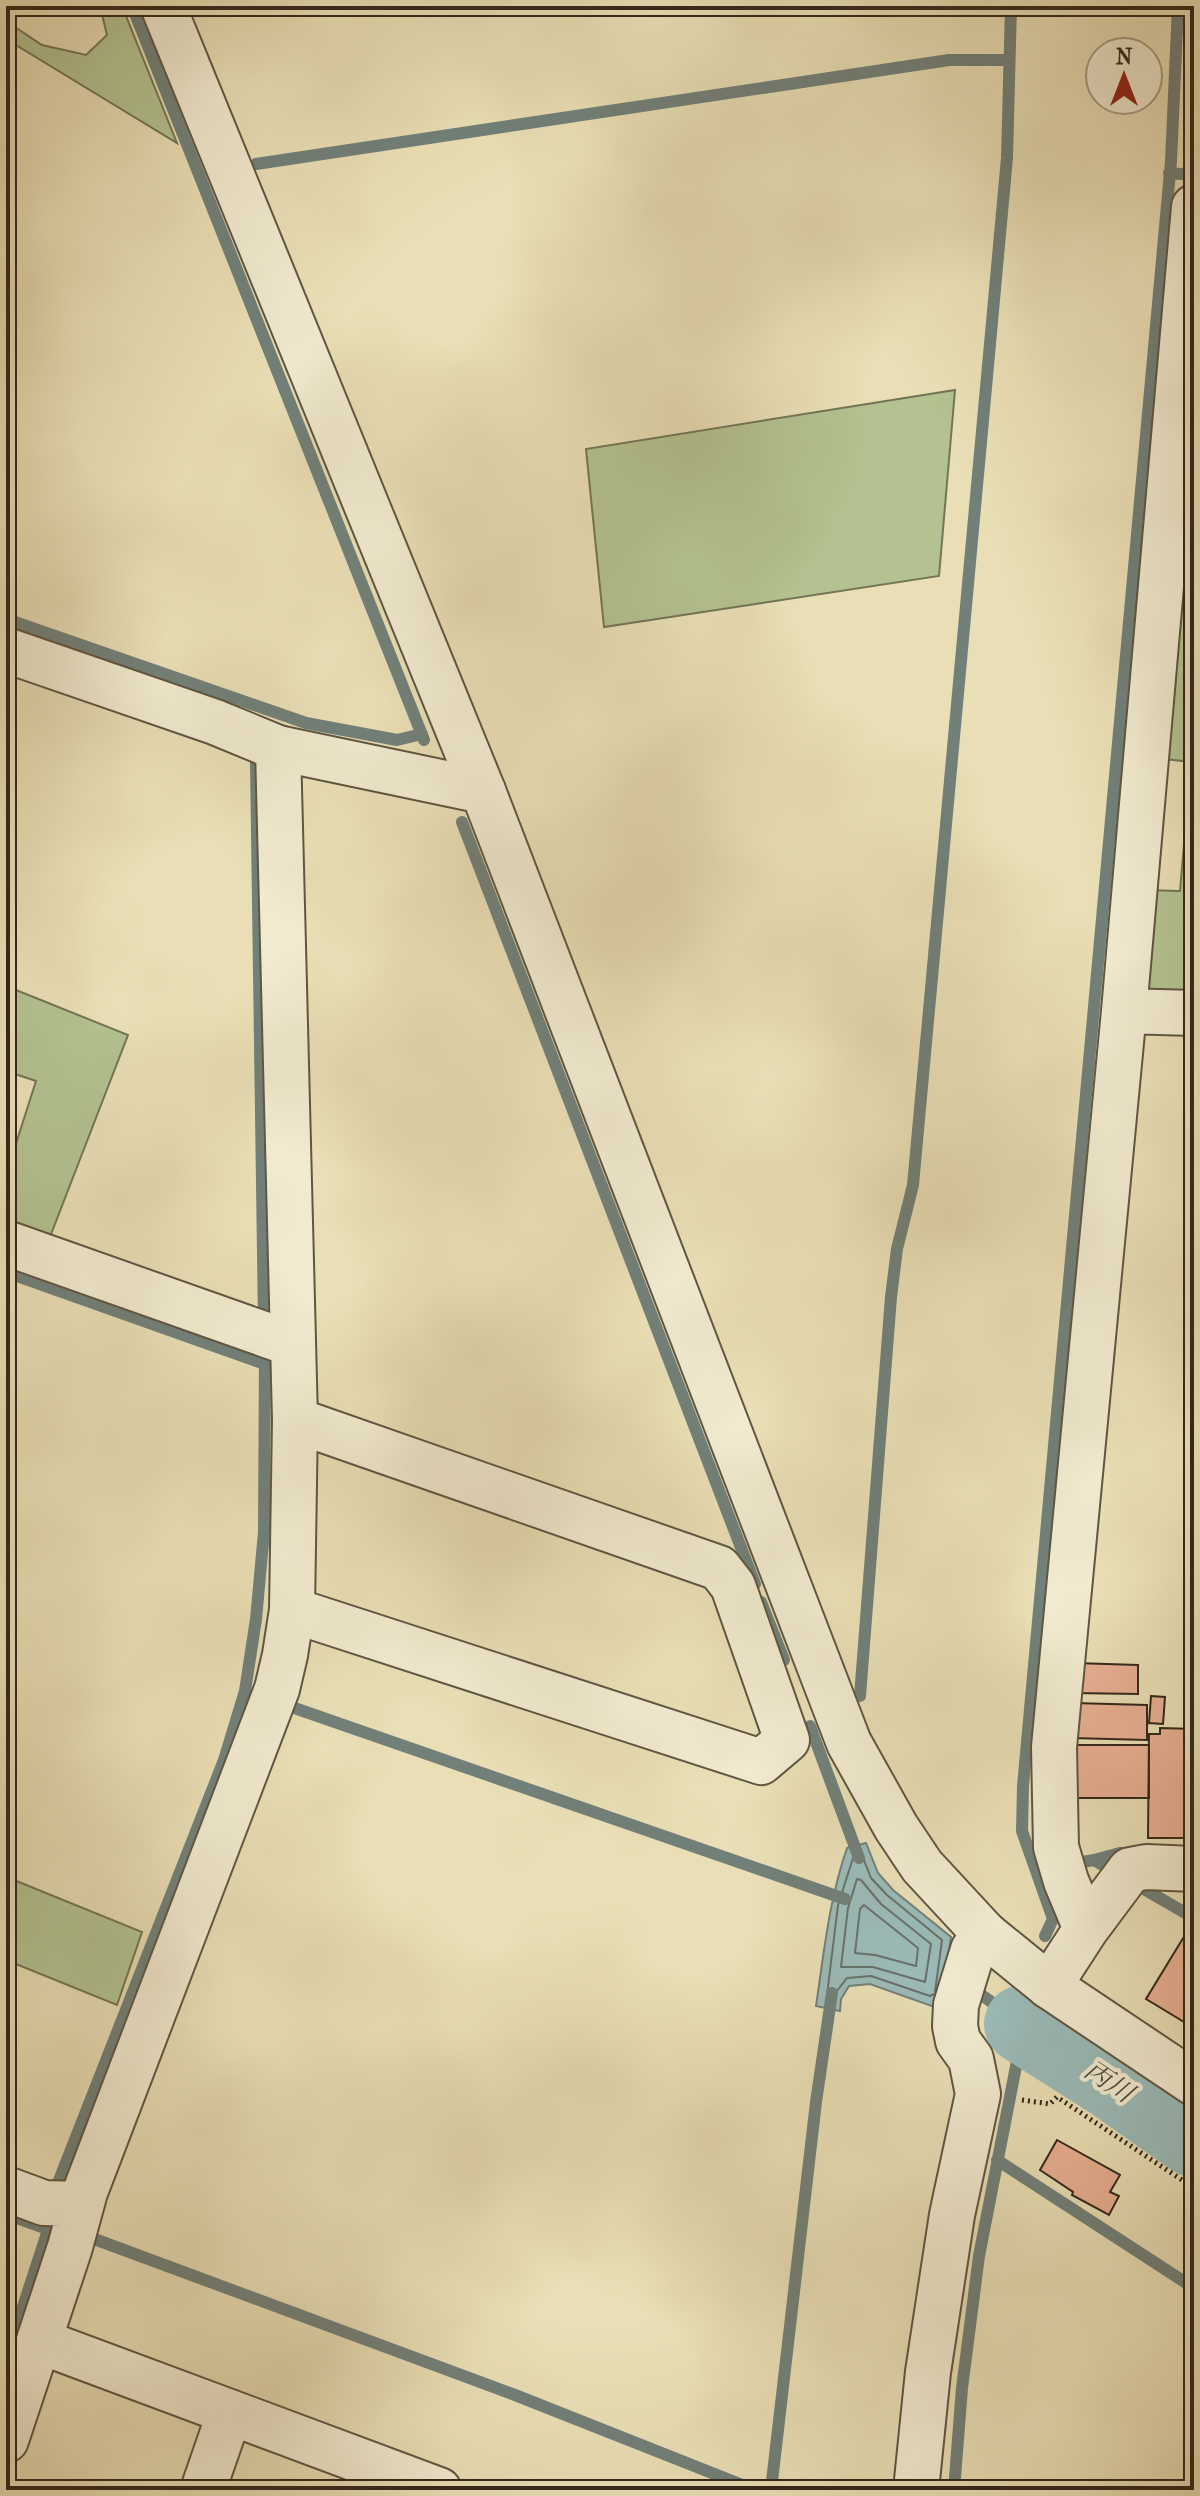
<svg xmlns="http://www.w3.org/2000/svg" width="1200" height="2496" font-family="'IM FELL French Canon','Noto Serif JP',serif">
<rect width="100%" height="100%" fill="#e9deb5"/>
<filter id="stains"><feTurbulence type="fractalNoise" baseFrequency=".0025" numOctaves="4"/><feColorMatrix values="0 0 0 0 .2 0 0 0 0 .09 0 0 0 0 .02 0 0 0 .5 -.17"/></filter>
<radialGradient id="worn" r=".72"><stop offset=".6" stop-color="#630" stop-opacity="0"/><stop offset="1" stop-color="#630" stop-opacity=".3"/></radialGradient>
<path fill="#b3c290" stroke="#737556" stroke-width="2" d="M100 6H122L177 143 6 39V21L42 45 86 55 107 35Z
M955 390 939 576 604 627 586 449Z
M1168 607 1194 608V997L1162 996 1149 989 1144 974 1146 890 1180 891 1191 762 1156 758Z
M6 986 128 1035 48 1242 6 1225V1175L36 1081 6 1071Z
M9 1878 142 1932 117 2005 6 1960V1885Z"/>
<path fill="#9bbab7" stroke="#718079" stroke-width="2" d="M866 1843 878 1873 893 1890 951 1937 940 2009 870 1984 849 1986 841 1999 840 2011 816 2006C824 1952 829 1900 847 1848Z"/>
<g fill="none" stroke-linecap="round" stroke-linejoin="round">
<path stroke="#67716a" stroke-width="2" d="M857 1879 861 1880 881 1904 931 1944 925 1982 873 1967H841L848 1908Z
M864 1905 918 1948 916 1966 875 1955 855 1953 860 1909Z
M934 1994 930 1996 871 1976 847 1978 833 1996 827 1995 838 1905 854 1855H862L871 1878 887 1895 942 1940 935 1992"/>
<path stroke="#718079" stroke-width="12" d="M132 6 424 740
M256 164 949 60H1009
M1169 173 1194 175
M6 619 306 723 397 740 422 734
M256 763 264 1324
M462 822 755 1584
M6 1272 265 1364
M761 1602 784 1660
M860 1696 891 1297 897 1249 913 1185 1007 158 1011 6
M280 1703 845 1899
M810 1726 859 1858
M1094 1860 1120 1853H1134
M1070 1864 1094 1860 1194 1918
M1045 1936 1053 1919 1022 1831 1023 1786 1171 161 1178 6
M970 1987 1023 2024
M997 2160 1194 2288
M6 2214 56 2232
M82 2237 97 2240 515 2395 755 2490
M6 2359 48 2230 58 2183 224 1760 245 1691 256 1619 264 1532 265 1342
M771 2490 816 2102 832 1993
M954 2490 962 2388 979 2256 1027 2010"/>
<path stroke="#9bbab7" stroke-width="78" d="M1023 2024 1113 2081 1194 2138"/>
</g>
<path fill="#e7af92" stroke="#33281c" stroke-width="2" d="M1074 1663 1138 1665V1694L1074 1693Z
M1151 1696 1165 1697 1163 1724 1149 1723Z
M1073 1703 1147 1705V1740L1072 1738Z
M1160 1728 1194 1729V1838H1148L1149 1734H1160Z
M1071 1745H1149V1798H1071Z
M1188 1930 1194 1933V2028L1146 1999Z
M1057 2140 1120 2175 1110 2192 1119 2196 1109 2215 1072 2195 1073 2192 1040 2170Z"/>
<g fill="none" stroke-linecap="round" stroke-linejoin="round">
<g stroke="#605642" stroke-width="48">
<path id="minor" d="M163 6 483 791
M1124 1011 1194 1013
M6 1243 292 1344
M292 1610 761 1762 787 1740 733 1586 719 1568 295 1420
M1086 1929 1130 1870 1146 1867 1194 1869
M1049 1986 1086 1929 1066 1881 1056 1847 1054 1747 1124 1011 1194 207
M6 2189 44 2203 81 2204
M39 2341 439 2490
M6 2440 70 2247 85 2192 277 1689 285 1655 292 1610 295 1420 278 748
M203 2490 230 2412
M916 2490 928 2372 952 2215 978 2094 971 2059 958 2041 955 2026 956 2005 973 1950 985 1934"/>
</g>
<g stroke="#605642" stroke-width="48">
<path id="tertiary" d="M6 650 215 722 278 748 483 791 849 1743 896 1827 922 1866 985 1934 1049 1986 1194 2083"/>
</g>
<path stroke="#33281c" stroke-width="5" stroke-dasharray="2 4" stroke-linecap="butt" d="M1022 2100 1050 2104 1057 2097 1194 2188"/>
<use href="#minor" stroke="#f1eacf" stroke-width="44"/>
<use href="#tertiary" stroke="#f1eacf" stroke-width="44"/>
</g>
<g text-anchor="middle" stroke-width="8" stroke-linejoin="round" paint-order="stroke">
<g font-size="26" font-style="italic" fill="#4d4c43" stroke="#f1eacf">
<text transform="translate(1109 2081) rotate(34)" y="9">丙川</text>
</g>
</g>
<rect width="1200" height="2496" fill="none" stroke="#e9deb5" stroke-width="32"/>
<rect x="8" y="8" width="1184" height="2480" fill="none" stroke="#33281c" stroke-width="4"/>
<rect x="16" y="16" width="1168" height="2464" fill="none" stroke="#33281c" stroke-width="2"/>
<g transform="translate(1124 76)"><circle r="38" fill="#f1eacf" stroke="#a59c87" stroke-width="2"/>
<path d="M0-6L14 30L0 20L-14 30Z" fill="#8f2418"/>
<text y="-12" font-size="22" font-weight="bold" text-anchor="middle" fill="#33281c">N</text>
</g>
<rect width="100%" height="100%" filter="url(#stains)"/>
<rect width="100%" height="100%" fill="url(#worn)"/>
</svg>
